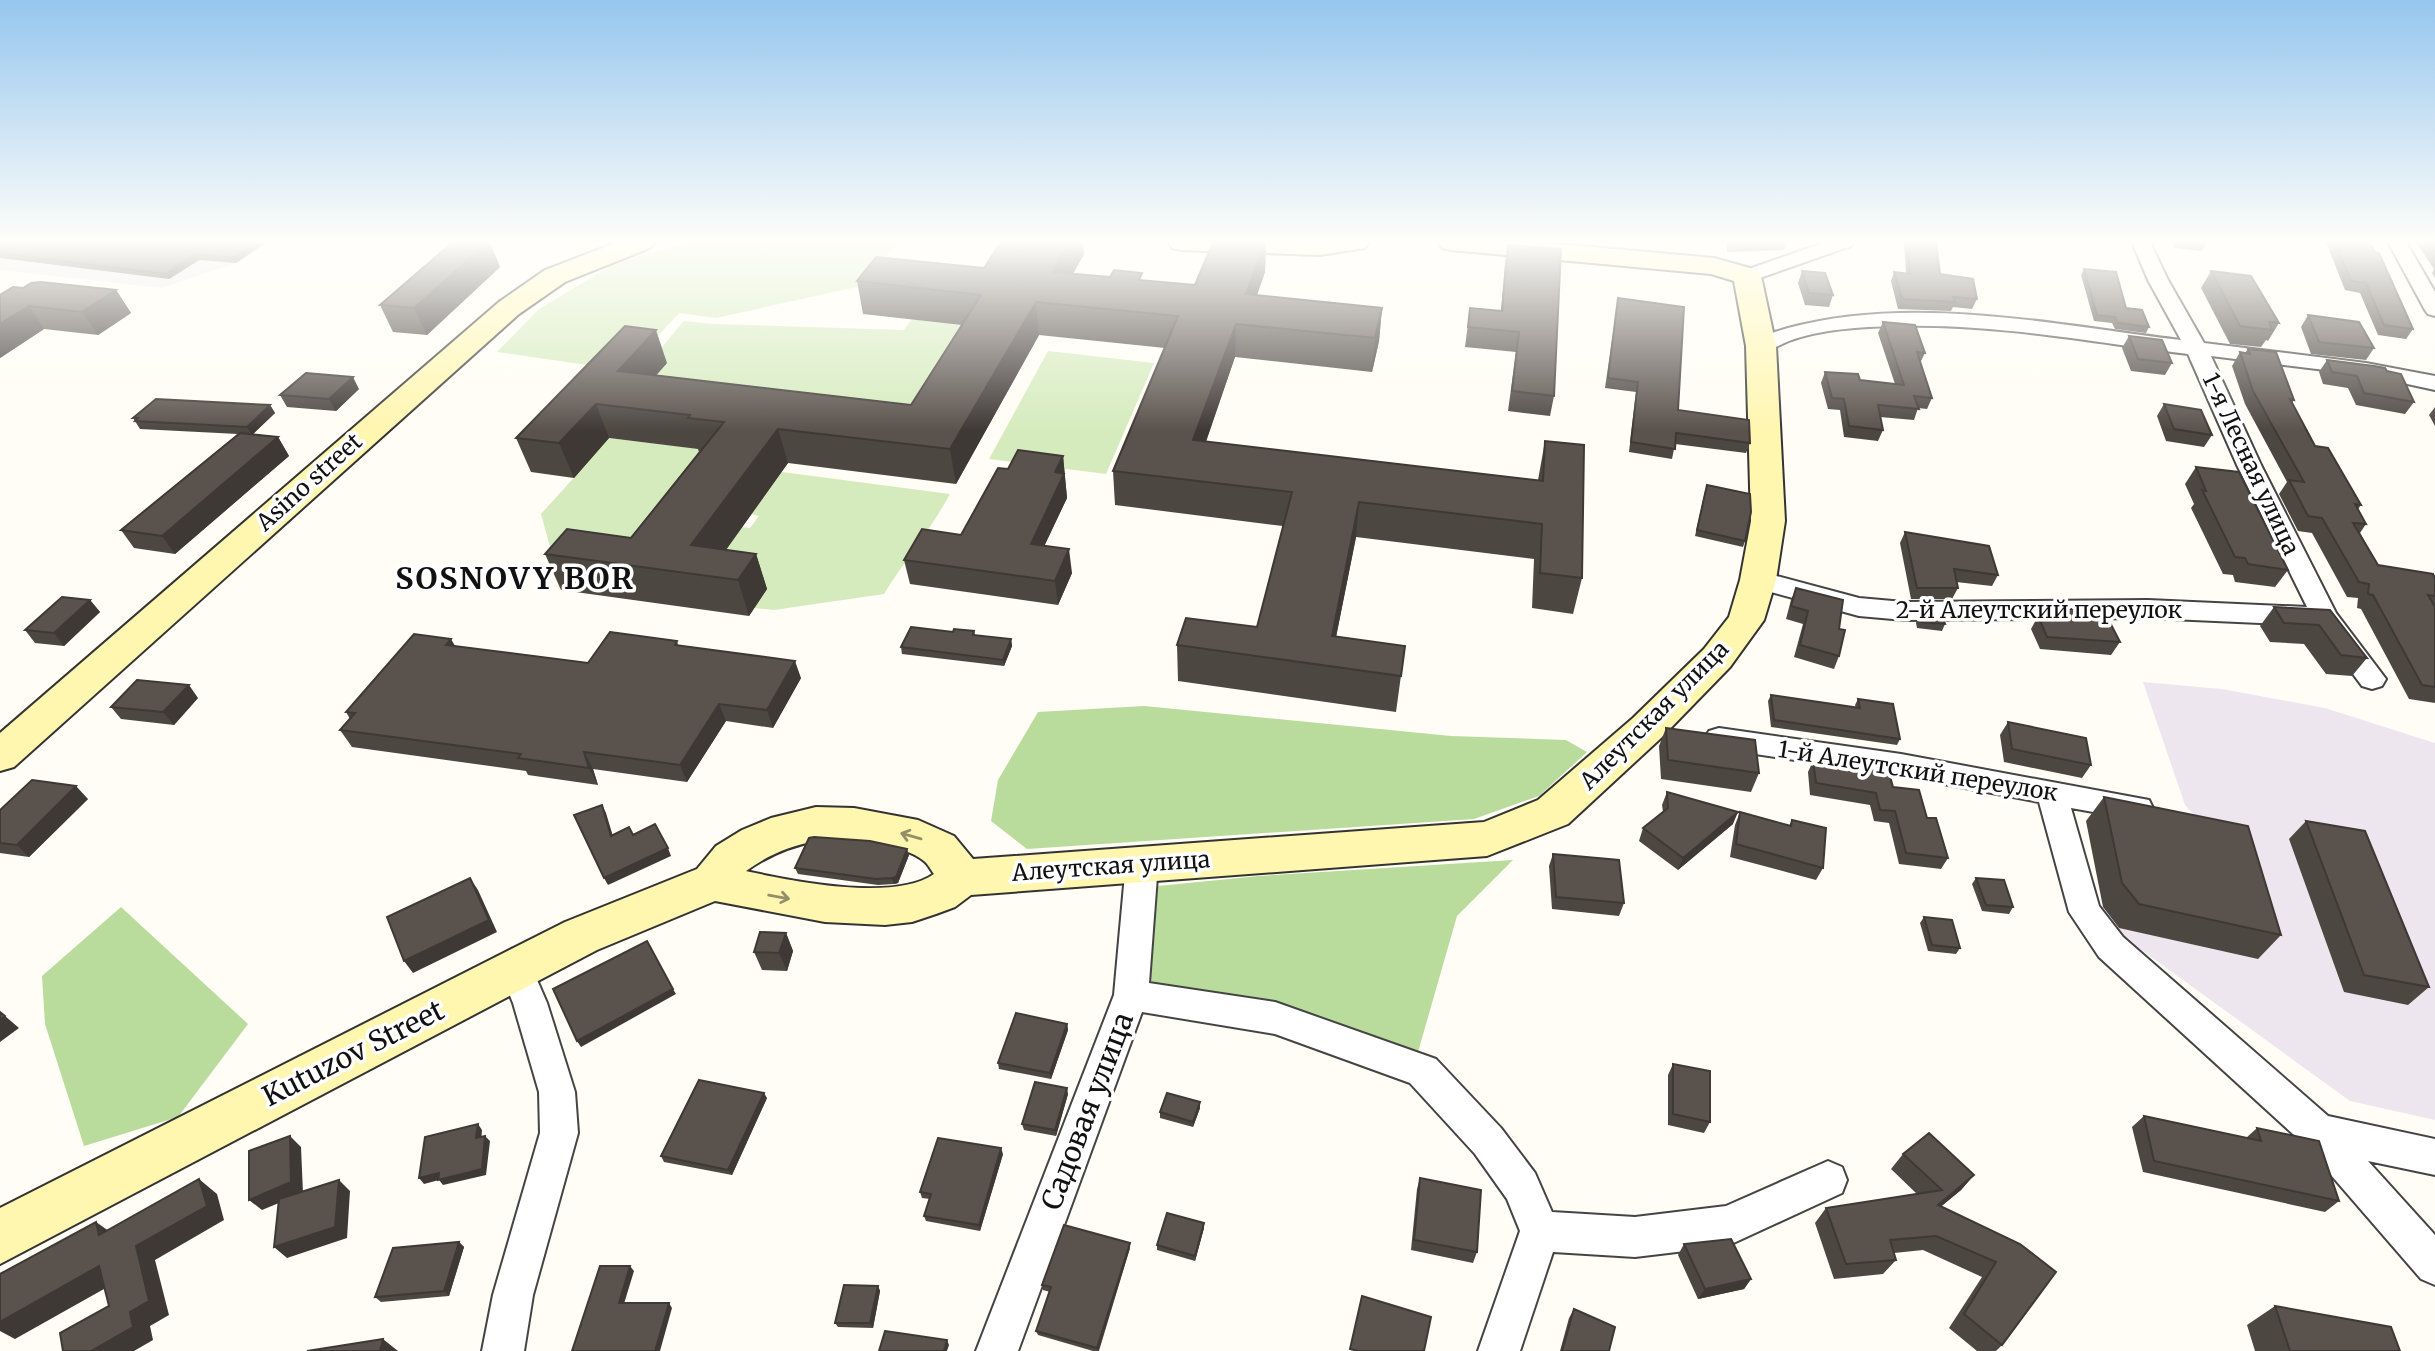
<svg xmlns="http://www.w3.org/2000/svg" width="2435" height="1351" font-family="Merriweather,serif">
<rect width="100%" height="100%" fill="#fffdf5"/>
<path fill="#eee6ef" d="M0 242H246L264 244 236 263 162 288 0 270Z
M2143 682 2222 689 2325 708 2435 743V1120L2350 1101 2107 925 2257 958 2227 851 2185 805Z"/>
<path fill="#d5ebbd" d="M690 242H899L861 286 716 318 679 313 642 353 594 366 497 352 539 309 616 263Z
M912 319 963 324 918 439 630 405 650 361 684 321 713 324 904 330Z
M1048 351 1154 363 1106 474 989 459Z
M600 437 701 449 645 573 554 561 541 514 589 461Z
M782 472 950 494C931 529 905 560 884 594L774 610 754 608 766 590 704 581 742 527 750 528 759 516 751 514Z"/>
<path fill="#b9dc9c" d="M1144 706 1451 736 1566 740 1587 752 1539 796 1474 819 1027 849 991 821 998 780 1038 712Z
M1513 860 1457 916 1416 1059 1146 991 1158 886 1259 876Z
M121 907 248 1024 178 1117 84 1146 45 1024 42 976Z"/>
<g fill="none" stroke-linecap="round" stroke-linejoin="round">
<g stroke="#444" stroke-width="4">
<path id="street" d="M1826 242H1853L1851 246 1754 280H1740L1737 276 1740 272Z
M2132 242H2150L2168 280 2204 343 2366 363 2435 376V390L2366 375 2211 356 2261 465 2336 613 2386 679 2382 686 2372 689 2362 686 2315 623 2308 625 2148 618 1904 620 1859 616 1749 586 1745 580 1749 574 1758 571 1859 598 1904 602 2148 600 2307 607 2237 465 2188 354C2091 342 1993 323 1895 326 1860 327 1821 329 1789 341 1776 346 1767 354 1754 350L1750 346C1758 335 1776 332 1788 328 1913 294 2055 325 2181 340L2148 280Z
M2388 242H2406L2435 292V316L2428 314 2425 310Z
M1719 728 1901 754 2149 800 2153 808 2149 816 2138 820 2071 808 2099 906 2123 937 2328 1116 2435 1139V1175L2368 1161 2435 1235V1285L2421 1279 2305 1145 2099 957 2069 912 2039 802 1901 776 1709 747 1704 739 1709 731Z
M1142 850 1153 854 1158 863 1149 983 1275 1002 1436 1059 1501 1128 1535 1173 1552 1212 1635 1217 1726 1206 1828 1161 1842 1167 1847 1180 1842 1193 1727 1246 1635 1257 1553 1252 1520 1351H1478L1520 1231 1507 1199 1475 1154 1410 1083 1275 1034 1142 1012 1018 1351H976L1114 995 1126 863 1131 854Z
M516 954 528 959 547 1003 575 1092 578 1133 533 1295 524 1351H482L493 1295 540 1133 539 1092 513 1003 499 969 504 959Z"/>
</g>
<g stroke="#333" stroke-width="4">
<path id="secondary" d="M618 242H654L650 248 565 282 519 314 14 767 0 771V733L499 302 545 270Z
M1168 242H1369L1365 248 1320 255 1181 250 1172 248Z
M1438 242H1536L1714 258 1757 270 1761 276 1776 346 1785 521 1776 580 1764 620 1730 667 1661 738 1568 824 1487 856 971 895 955 907 936 914 912 922 885 925 825 922 715 901 597 950 0 1264V1208L565 922 697 869 716 846 742 830 771 818 816 807 854 808 918 820 954 836 973 859 1484 822 1538 800 1633 718 1704 649 1729 617 1740 580 1751 521 1746 346 1734 281 1711 274 1451 250 1442 248ZM816 841C843 842 903 842 924 861 928 864 931 870 934 874 895 902 791 881 746 871 768 855 790 846 816 841Z"/>
</g>
<use href="#street" fill="#fff" fill-rule="evenodd"/>
<use href="#secondary" fill="#fff6b0" fill-rule="evenodd"/>
</g>
<path fill="#4d4742" d="M0 242H263L264 244 236 263 199 260 169 279 0 258Z
M1266 242 1265 272 1257 295 1382 308 1379 341 1372 372 1235 357 1206 442 1538 480 1545 441 1582 578 1573 614 1532 608 1534 559 1356 537 1336 637 1405 646 1396 712 1178 681 1177 645 1257 627 1283 526 1115 505 1113 471 1165 348 1039 335 956 484 788 463 726 550 756 554 767 589 749 616 561 590 545 554 631 538 699 452 698 449 609 438 574 478 531 472 516 438 667 363 656 375 911 405 962 325 863 314 857 281 984 268 1084 254 1073 274 1195 285Z
M1727 242H1787L1784 250 1727 252Z
M1904 242H1936L1940 274 1977 299 1972 309 1953 307 1951 311 1898 309 1891 281 1894 272 1906 273Z
M2171 242H2207L2202 251 2175 248Z
M2326 242H2369L2413 329 2406 339 2378 335 2360 293 2345 290Z
M2416 242H2435V278L2432 273 2434 269Z
M1508 245 1554 396 1550 416 1508 411 1516 352 1465 347 1470 308 1501 311 1505 263Z
M500 267 427 335 393 332 380 305Z
M2084 269 2126 308 2149 327 2146 333 2115 329 2112 323 2094 321 2081 275Z
M1802 271 1833 295 1829 307 1805 305 1798 283Z
M2211 271 2279 323 2268 341 2266 340 2261 347 2230 344 2201 288Z
M23 288 116 290 131 313 98 335 44 329 0 358Z
M1618 298 1678 410 1750 443 1746 453 1675 444 1672 459 1629 452 1636 392 1605 388Z
M2308 315 2374 348 2366 360 2311 354 2301 327Z
M1883 322 1925 353 1920 363 1932 398 1927 409 1918 408 1914 420 1880 417 1883 430 1878 441 1844 437 1840 410 1828 409 1821 383 1825 372 1860 380 1895 384 1878 333Z
M2129 336 2172 363 2165 375 2131 371 2122 348Z
M2248 349 2294 400 2292 403 2315 446 2361 505 2358 509 2366 524 2360 533 2378 565 2435 578V703L2409 699 2361 609 2357 608 2358 598 2347 597 2312 533 2298 531 2279 494 2287 482 2245 404 2232 366 2240 352 2245 353Z
M2327 360 2414 402 2405 414 2356 405 2348 388 2323 384 2319 372Z
M359 389 336 411 287 407 280 395Z
M2164 404 2212 435 2204 447 2166 441 2157 416Z
M270 405 275 413 253 434 278 437 289 456 175 554 134 548 121 530 238 434 140 429 133 418Z
M2435 407V426L2429 415Z
M1063 456 1067 498 1044 546 1072 573 1058 605 910 584 904 560 961 535 1008 469Z
M2196 467 2288 570 2275 587 2235 582 2233 575 2223 574 2191 508 2194 504 2185 484Z
M1705 491 1745 541 1743 547 1695 536Z
M1905 532 1998 575 1992 586 1956 582 1958 588 1952 599H1911L1900 543Z
M1796 588 1839 656 1834 669 1794 657 1803 624 1786 619 1791 600Z
M90 600 100 612 64 646 35 643 25 630Z
M2274 607 2330 610 2367 658 2352 676 2326 674 2304 644 2270 642 2260 626Z
M2067 609 2120 642 2111 655 2040 649 2031 629 2038 616 2061 618Z
M1919 616 1945 624 1942 631 1917 628 1916 623Z
M974 631 975 635 1011 639 1012 646 1004 666 902 654 901 647 953 632Z
M677 641 678 645 801 678 773 728 726 721 687 782 593 769 598 785 528 775 526 771 352 747 340 730 350 719 346 712 455 646 588 663Z
M1771 695 1856 708 1855 705 1858 699 1900 739 1897 745 1771 727 1768 701Z
M198 698 174 725 121 719 111 707Z
M2008 722 2091 765 2082 778 2004 762 2000 735Z
M1666 728 1759 773 1751 792 1661 779 1659 746Z
M1813 761 1893 787 1927 818 1948 858 1941 869 1899 864 1889 823 1874 821 1870 805 1810 795 1808 772Z
M1667 792 1733 824 1678 870 1639 841 1643 828 1663 812 1662 805Z
M2104 797 2281 935 2258 959 2119 928 2103 907 2086 821Z
M88 799 29 857 0 853V810Z
M1740 812 1789 826 1792 820 1823 868 1816 880 1730 857 1735 825Z
M2306 821 2429 987 2408 1005 2344 992 2289 839Z
M1553 854 1624 903 1619 916 1552 909 1549 866Z
M909 855 898 883 894 884 878 885 798 874 795 868Z
M1976 878 2013 907 2009 914 1982 911 1972 884Z
M1924 917 1960 948 1956 954 1928 951 1920 923Z
M786 933 793 951 787 971 762 970 754 952Z
M1067 1024 1068 1030 1051 1079 999 1069 998 1063Z
M1673 1064 1710 1122 1704 1133 1668 1125V1075Z
M1068 1094 1056 1136 1024 1130 1022 1124Z
M767 1098 732 1175 664 1162 661 1156Z
M1200 1102V1108L1193 1127 1160 1118V1112Z
M2144 1116 2246 1138 2257 1128 2339 1201 2325 1212 2143 1172 2132 1127Z
M1003 1154 980 1231 926 1221 924 1216 930 1199 922 1198 920 1192Z
M1903 1154 1974 1175 1961 1190 1941 1206 2020 1244 2002 1345 1996 1351H1977L1949 1328 1982 1277 1923 1250 1894 1253 1896 1260 1883 1274 1834 1279 1815 1223 1826 1208 1917 1194 1891 1169Z
M1420 1178 1477 1252 1473 1263 1411 1250 1417 1189Z
M1204 1223V1228L1195 1261 1157 1250V1245Z
M459 1242 464 1247 449 1296 381 1302 375 1297Z
M1684 1244 1751 1279 1744 1289 1698 1299 1678 1255Z
M1130 1248 1099 1351H1093L1038 1335 1036 1331 1050 1292 1043 1290 1042 1285Z
M878 1286 880 1291 873 1328 838 1327 835 1323Z
M2275 1306 2400 1351H2255L2247 1325Z
M1574 1309 1609 1351H1560L1569 1318Z"/>
<path fill="#3f3936" d="M256 242H263L264 244 236 263 233 258Z
M488 242H490L500 267 427 335 414 308Z
M1070 242H1083L1084 254 1056 304 1053 272Z
M1266 242 1265 272 1246 325V294Z
M195 254 199 260 169 279 166 274Z
M116 290 131 313 98 335 82 312Z
M1036 302 1039 335 956 484 950 449Z
M29 306 44 329 0 358V324Z
M1382 308 1379 341 1372 372 1375 338Z
M1236 324 1235 357 1194 475 1193 440Z
M656 330 667 363 630 405 618 371Z
M353 377 359 389 336 411 329 399Z
M596 404 609 438 574 478 559 443Z
M270 405 275 413 252 435 247 427Z
M778 429 788 463 707 576 691 545Z
M278 437 289 456 175 554 162 536Z
M1063 456 1067 498 1034 568 1031 544 1055 472Z
M1359 502 1356 537 1330 667 1332 636Z
M1069 549 1072 573 1058 605 1055 581Z
M756 554 767 589 749 616 738 580Z
M90 600 100 612 64 646 54 633Z
M451 639 461 656 446 645Z
M1011 639 1012 646 1004 666 1003 660Z
M795 661 801 678 773 728 767 710Z
M189 685 198 698 174 725 163 712Z
M719 704 726 721 687 782 680 765Z
M584 752 593 769 598 785 589 768Z
M76 786 88 799 29 857 17 845Z
M602 805 606 813 615 843 611 836Z
M1738 812 1733 824 1678 870 1683 858Z
M668 848 671 856 608 885 604 878Z
M907 849 909 855 898 883 894 884 892 878Z
M470 878 478 890 497 932 413 973 404 961Z
M786 933 793 951 787 971 779 953Z
M673 989 676 994 581 1047 577 1041Z
M5 1016 19 1028 0 1042V1020Z
M1067 1024 1068 1030 1051 1079 1050 1073Z
M1067 1088 1068 1094 1056 1136 1055 1130Z
M764 1093 767 1098 732 1175 728 1170Z
M1200 1102V1108L1193 1127V1122Z
M478 1124 482 1130 481 1143 476 1138Z
M290 1136 301 1147 303 1193 262 1210 249 1200Z
M485 1136 490 1141 486 1175 443 1185 439 1180 424 1184 419 1178Z
M1001 1148 1003 1154 980 1231 979 1225Z
M1974 1175 1961 1190 1925 1220 1938 1205Z
M199 1179 217 1194 224 1220 155 1260 169 1315 150 1326 153 1340 134 1351H91L130 1312 136 1246Z
M339 1180 350 1191 347 1238 287 1258 274 1247Z
M96 1222 116 1236 99 1235Z
M1204 1223V1228L1195 1261V1256Z
M459 1242 464 1247 449 1296 444 1291Z
M1130 1243V1248L1098 1351 1097 1348Z
M99 1266 120 1280 15 1339 0 1331V1322Z
M630 1266 634 1271 623 1307 619 1303Z
M1751 1279 1744 1289 1698 1299 1705 1289Z
M878 1286 880 1291 873 1328 870 1323Z
M669 1303 672 1308 660 1351H655Z
M383 1339 398 1351H380Z
M947 1340 949 1345 947 1351H944Z"/>
<path fill="#5a524d" stroke="#3f3936" stroke-width="2" d="M0 242H256L233 258 195 254 166 274 0 253Z
M453 242H488L414 308 380 305Z
M1001 242H1070L1053 272 1110 277 1114 270 1142 273 1139 280 1195 285 1213 242H1265L1246 294 1382 308 1375 338 1236 324 1193 440 1543 481 1545 441 1584 445 1582 578 1540 573 1542 524 1359 502 1332 636 1405 646 1401 676 1177 645 1186 618 1257 627 1292 492 1113 471 1178 316 1036 302 950 449 778 429 691 545 756 554 738 580 545 554 567 529 631 538 724 422 688 418 690 415 596 404 559 443 516 438 625 326 656 330 618 371 911 405 981 295 857 281 876 257 984 268Z
M1729 242H1784L1729 244Z
M1908 242H1936L1940 274 1973 279 1977 299 1953 297 1955 302 1902 299 1894 272 1910 274Z
M2335 242H2369L2375 252 2379 253 2413 329 2384 325 2366 283 2351 281Z
M2430 242H2435V250Z
M1508 245 1561 249 1554 396 1512 391 1519 332 1468 327 1470 308 1502 311Z
M2084 269 2116 272 2126 308 2142 310 2149 327 2118 323 2115 317 2097 315Z
M1802 271 1825 273 1833 295 1809 293Z
M2211 271 2251 276 2279 323 2269 322 2272 330 2240 326Z
M41 282 116 290 82 312 29 306 0 324V295L13 287 23 288 31 283Z
M1618 298 1684 307 1678 410 1749 420 1750 443 1676 433 1675 449 1631 442 1638 382 1608 378Z
M2308 315 2359 322 2374 348 2319 342Z
M1883 322 1915 325 1925 353 1917 352 1932 398 1914 396 1919 409 1878 405 1883 430 1849 426 1844 399 1832 398 1825 372 1858 374 1860 380 1904 385Z
M2129 336 2162 340 2172 363 2138 359Z
M2248 349 2276 352 2294 400 2290 399 2315 446 2328 448 2361 505 2355 504 2366 524 2353 523 2378 565 2433 574 2435 578V596L2428 595 2435 607V687L2422 685 2373 595 2368 594 2369 584 2359 582 2322 518 2308 516 2289 480 2304 482 2253 391 2240 352 2250 354Z
M2327 360 2374 366 2385 368 2387 371 2401 374 2414 402 2364 393 2357 376 2332 372Z
M306 373 353 377 329 399 280 395Z
M156 399 270 405 247 427 135 421 138 418H133Z
M2164 404 2201 410 2212 435 2174 429Z
M240 433 278 437 162 536 121 530Z
M1018 450 1063 456 1055 472 1064 474 1031 544 1069 549 1055 581 904 560 922 529 961 535 998 468 1008 469Z
M2196 467 2239 472 2288 570 2248 564 2245 558 2235 557 2202 490 2206 491Z
M1707 485 1750 494 1751 512 1745 541 1697 530Z
M1905 532 1989 546 1998 575 1954 569 1958 588H1917Z
M1796 588 1843 600 1839 629 1845 630 1839 656 1800 645 1808 611 1791 606Z
M62 597 90 600 54 633 25 630Z
M2274 607 2330 610 2367 658 2341 655 2319 625 2284 623Z
M2067 609H2103L2120 642 2047 637 2038 616 2072 619Z
M1919 616H1942L1945 624 1920 622Z
M911 627 953 632 954 629 974 631 973 635 1011 639 1003 660 901 647Z
M610 632 677 641 675 645 795 661 767 710 719 704 680 765 584 752 589 768 518 758 521 754 340 730 355 713 346 712 414 634 451 639 446 645 588 663Z
M137 680 189 685 163 712 111 707Z
M1771 695 1860 708 1858 699 1893 704 1900 739 1774 720Z
M2008 722 2086 738 2091 765 2012 749Z
M1666 728 1755 740 1759 773 1668 760Z
M1813 761 1889 773 1893 787 1919 790 1927 818H1936L1948 858 1906 853 1895 811 1880 810 1876 793 1816 783Z
M32 780 76 786 17 845 0 843V810Z
M1667 792 1738 812 1683 858 1643 828 1668 808Z
M2104 797 2248 826 2281 935 2139 904 2122 883Z
M602 805 611 836 629 827 633 835 655 824 668 848 604 878 574 815Z
M1740 812 1791 826 1792 820 1826 828 1823 868 1736 844Z
M2306 821 2365 831 2429 987 2364 975Z
M814 837 870 841 907 849 896 877 892 878 876 879 795 868 809 838Z
M1553 854 1619 860 1624 903 1556 897Z
M470 878 489 920 404 961 387 917Z
M1976 878 2004 880 2013 907 1986 905Z
M1924 917 1952 920 1960 948 1932 945Z
M760 932 786 933 779 953 754 952Z
M647 941 673 989 577 1041 553 989Z
M0 1012 5 1016 0 1020Z
M1016 1013 1067 1024 1050 1073 998 1063Z
M1673 1064 1710 1071V1122L1673 1114Z
M699 1080 764 1093 728 1170 661 1156Z
M1035 1082 1067 1088 1055 1130 1022 1124Z
M1167 1093 1200 1102 1193 1122 1160 1112Z
M2144 1116 2261 1141 2257 1128 2319 1141 2339 1201 2154 1161Z
M478 1124 476 1138 485 1136 482 1169 438 1180 439 1173 419 1178 425 1137Z
M1929 1133 1974 1175 1938 1205 2020 1244 2056 1272 2002 1345 1964 1314 1996 1262 1936 1236 1890 1240 1896 1260 1846 1264 1826 1208 1942 1190 1903 1154Z
M290 1136 291 1182 249 1200V1151Z
M938 1138 1001 1148 979 1225 924 1216 931 1194 920 1192Z
M1420 1178 1481 1190 1477 1252 1414 1240Z
M199 1179 207 1206 136 1246 149 1301 130 1312 133 1327 91 1351H63L60 1333 109 1306 99 1266 0 1322V1274L96 1222 99 1235Z
M339 1180 335 1227 274 1247 279 1199Z
M1167 1213 1204 1223 1195 1256 1157 1245Z
M1064 1225 1130 1243 1097 1348 1036 1331 1051 1287 1042 1285Z
M1731 1239 1751 1279 1705 1289 1684 1244Z
M459 1242 444 1291 375 1297 393 1248Z
M600 1266H630L619 1303H669L655 1351H572Z
M844 1285 878 1286 870 1323H835Z
M1362 1296 1431 1317 1424 1351H1358L1350 1349Z
M2275 1306 2391 1327 2400 1351H2290Z
M1574 1309 1615 1327 1609 1351H1562Z
M885 1331 947 1340 944 1351H879Z
M383 1339 380 1351H307Z"/>
<defs><path id="oneway-shaft" d="M-6 0H5M1.5-3L5.5 0L1.5 3" fill="none" stroke-width="1.6" stroke-linecap="round" stroke-linejoin="round" transform="scale(1.75)"/></defs>
<g stroke="#948f68">
<use href="#oneway-shaft" transform="translate(911 836) rotate(-164)"/>
<use href="#oneway-shaft" transform="translate(779 897) rotate(10)"/>
</g>
<linearGradient id="sky" x2="0" y2="1"><stop stop-color="#95c6ee"/><stop offset="0.56" stop-color="#fffefa"/><stop offset="1" stop-color="#fffefa" stop-opacity="0"/></linearGradient>
<rect width="2435" height="431" fill="url(#sky)"/>
<g text-anchor="middle" stroke-width="7" stroke-linejoin="round" paint-order="stroke">
<g font-size="23" fill="#111" stroke="#fff">
<text transform="translate(2251 464) rotate(65)" y="8">1-я Лесная улица</text>
<text transform="translate(309 482) rotate(-42)" y="8">Asino street</text>
<text x="2039" y="618">2-й Алеутский переулок</text>
<text transform="translate(1654 715) rotate(-45)" y="8">Алеутская улица</text>
<text transform="translate(1918 771) rotate(9)" y="8">1-й Алеутский переулок</text>
<text transform="translate(1111 866) rotate(-4)" y="8">Алеутская улица</text>
</g>
<g font-size="28" fill="#111" stroke="#fff">
<text transform="translate(353 1053) rotate(-27)" y="10">Kutuzov Street</text>
<text transform="translate(1087 1111) rotate(-69)" y="10">Садовая улица</text>
</g>
<g font-size="30" font-weight="bold" letter-spacing="2" fill="#111" stroke="#fff">
<text x="515" y="589">SOSNOVY BOR</text>
</g>
</g>
</svg>
